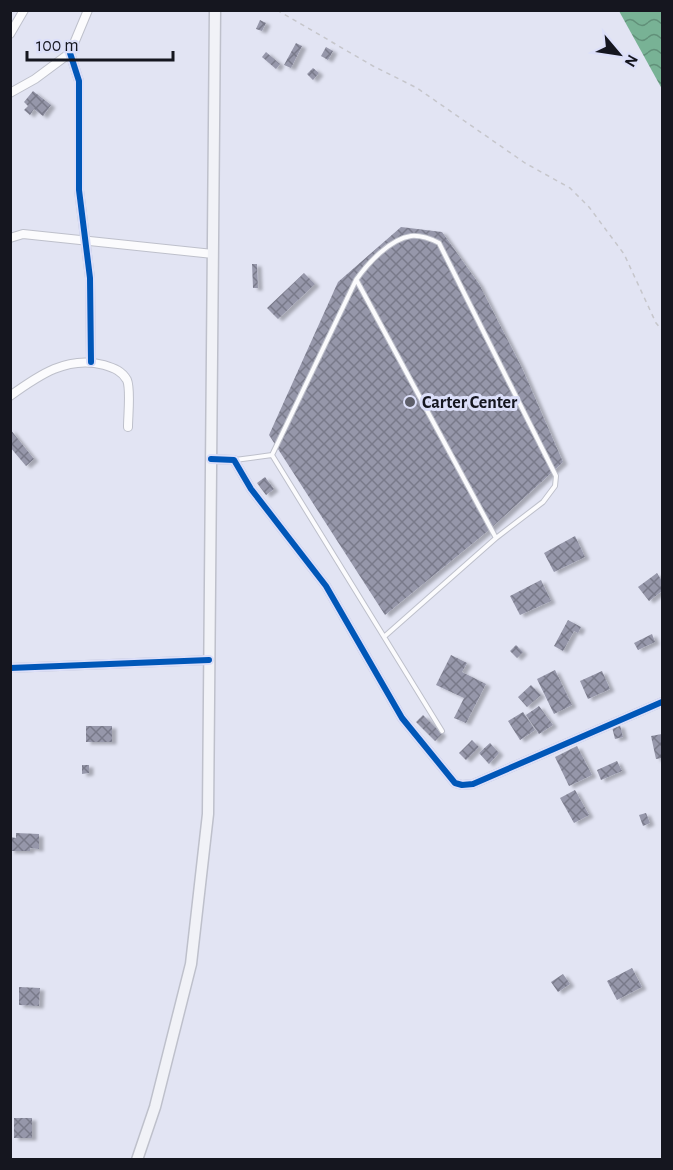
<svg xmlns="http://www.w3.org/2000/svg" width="673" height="1170" font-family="'Alegreya Sans',sans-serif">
<defs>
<pattern id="water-waves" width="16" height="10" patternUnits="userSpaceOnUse" patternTransform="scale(1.5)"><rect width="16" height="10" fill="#78b295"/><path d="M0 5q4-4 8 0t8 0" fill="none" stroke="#619079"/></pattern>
<pattern id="building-cross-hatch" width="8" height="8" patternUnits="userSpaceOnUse" patternTransform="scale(1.5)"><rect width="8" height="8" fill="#9697aa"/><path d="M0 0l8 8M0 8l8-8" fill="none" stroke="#797a8a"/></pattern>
<filter id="shadow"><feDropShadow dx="4.5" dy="2.5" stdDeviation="1.5" flood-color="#0004"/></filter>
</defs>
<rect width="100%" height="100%" fill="#e2e4f3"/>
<path fill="url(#water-waves)" d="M619 11H662V89Z"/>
<path fill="url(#building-cross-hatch)" filter="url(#shadow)" d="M260 20 266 23 262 31 256 29Z
M296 43 302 46 291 68 284 65Z
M326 47 333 51 328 60 321 56Z
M266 52 280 64 276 69 262 57Z
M313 68 319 73 313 80 307 74Z
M33 91 51 105 43 116 34 109 30 115 24 110 28 106 24 102Z
M401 227 442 232 479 284 522 368 563 462 489 530 385 615 269 435 338 282Z
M252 264H257L258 288H253Z
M304 273 315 284 278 319 267 308Z
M10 429 34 459 26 466 10 447Z
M265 477 274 489 266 495 257 483Z
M575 536 585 557 554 572 544 553Z
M657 573 662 581V591L649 601 638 587Z
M541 580 551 601 520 615 510 596Z
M568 620 581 627 578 633 574 631 563 651 554 646Z
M652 634 655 642 638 650 634 643Z
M516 645 523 652 517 658 510 651Z
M451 655 467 663 462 672 486 684 466 723 454 718 464 698 436 685Z
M555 670 572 705 554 714 537 679Z
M602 671 610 689 588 699 580 681Z
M531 685 541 695 527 707 518 697Z
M539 706 553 725 539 734 526 715Z
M523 712 535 730 520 740 508 721Z
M423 715 442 734 435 741 416 722Z
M620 725 623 737 615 739 612 727Z
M86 726H112V742H86Z
M662 734V758L656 759 651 736Z
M472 740 479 747 466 760 459 753Z
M490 743 499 753 489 764 479 753Z
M577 746 592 775 569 786 555 757Z
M617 761 622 771 601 780 597 770Z
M82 765H89V773L82 774Z
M575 790 589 815 574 823 560 798Z
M646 813 650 823 643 826 639 815Z
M16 833 39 834V849L30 848V851H10V837L16 838Z
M632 968 642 987 617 1000 607 981Z
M563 974 570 984 558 992 551 982Z
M19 987 40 988 39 1006 19 1005Z
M14 1118H32V1138H14Z"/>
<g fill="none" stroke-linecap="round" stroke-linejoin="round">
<g stroke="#bec0cb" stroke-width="6">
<path id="service" d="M357 281 496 538
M272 455 442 731
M235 460 272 455 356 280C368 263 390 239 411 236 421 235 431 239 439 243L556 476 555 486 543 502 496 538 385 636"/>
</g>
<g stroke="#bec0cb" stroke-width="10">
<path id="minor" d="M10 34 24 10
M70 53 79 81V190L90 278 91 362
M10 93 35 79 70 53 88 10
M10 238 23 234 213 254
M10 396C39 375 68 355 104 365 114 368 122 371 127 380 131 389 128 415 128 427
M211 459 234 460 251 489 326 586 402 718 455 783 462 785 473 784 662 702
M10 668 209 660"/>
</g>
<g stroke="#bec0cb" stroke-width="13">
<path id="secondary" d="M137 1160 155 1107 191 964 208 814 215 10"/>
</g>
<path stroke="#c6c6cb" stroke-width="1.5" stroke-dasharray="4.5 4.5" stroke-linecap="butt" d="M277 10 373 66 417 88 525 163 570 188 589 207 624 254 656 323 662 330"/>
<use href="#service" stroke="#fbfbfd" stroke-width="4"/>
<use href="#minor" stroke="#fbfbfd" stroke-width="8"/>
<use href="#secondary" stroke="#f1f2f7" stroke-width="10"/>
<g stroke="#dcdff9" stroke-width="10">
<path id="cycleway" d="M70 53 79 81V190L90 278 91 362
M211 459 234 460 251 489 326 586 402 718 455 783 462 785 473 784 662 702
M10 668 209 660"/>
</g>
<use href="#cycleway" stroke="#0057b8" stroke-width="6"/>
</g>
<circle fill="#5d5e69" stroke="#dcdff9" stroke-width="2" cx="410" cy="402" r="6"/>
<g text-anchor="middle" stroke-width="6" stroke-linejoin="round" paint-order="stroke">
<g font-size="18" font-weight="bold" fill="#15161f" stroke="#dcdff9" text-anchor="start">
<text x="422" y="408">Carter Center</text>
</g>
</g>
<rect width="673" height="1170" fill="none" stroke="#15161f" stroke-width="24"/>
<g transform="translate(619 54) rotate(119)" stroke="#dcdff9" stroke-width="4.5" paint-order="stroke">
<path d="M0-4.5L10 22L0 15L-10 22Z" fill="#15161f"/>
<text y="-9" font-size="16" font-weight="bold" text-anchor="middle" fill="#15161f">N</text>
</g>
<path d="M27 51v9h146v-9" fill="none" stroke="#15161f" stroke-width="3"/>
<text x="36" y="51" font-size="18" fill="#15161f" stroke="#dcdff9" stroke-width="4.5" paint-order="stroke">100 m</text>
</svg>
